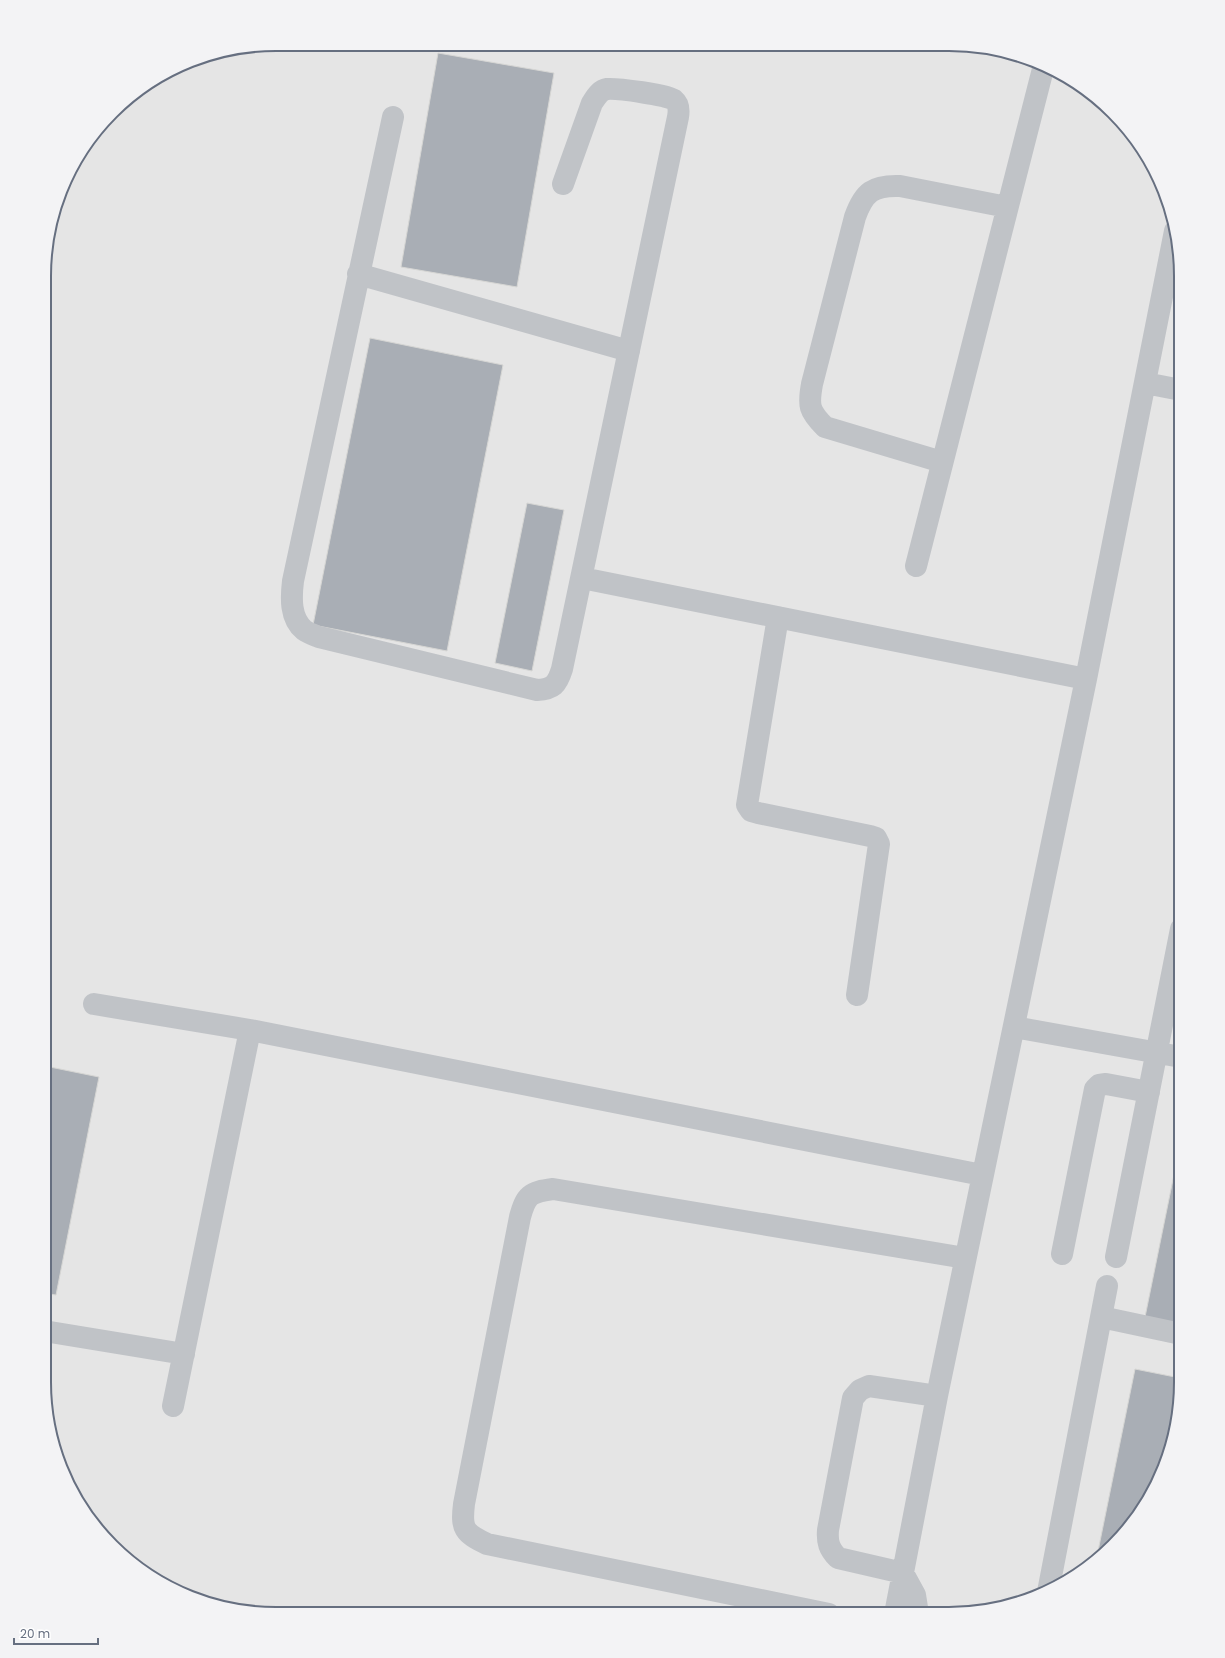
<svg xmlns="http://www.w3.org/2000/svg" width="1225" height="1658" font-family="Poppins,sans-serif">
<rect width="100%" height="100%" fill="#f4f5f1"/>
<path fill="#e5e5e5" d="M276 44 980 46 1038 62 1078 83 1123 123 1157 173 1173 216 1181 275 1180 1398 1169 1457 1142 1511 1102 1556 1052 1590 1009 1606 950 1614 246 1612 187 1596 147 1575 102 1535 68 1485 52 1442 44 1383 46 245 75 160 123 101 201 56Z"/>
<path fill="#a9aeb5" stroke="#d6d6d4" d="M438 53 554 73 517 287 401 267Z
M370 338 503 365 447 651 313 625Z
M527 503 564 510 532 671 495 663Z
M45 1066 99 1077 56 1295 44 1293Z
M1181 1140V1330L1144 1322Z
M1135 1369 1180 1378V1398L1169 1457 1142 1511 1102 1556 1096 1561Z"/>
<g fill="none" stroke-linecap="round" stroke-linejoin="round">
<path stroke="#c0c3c7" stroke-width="22" d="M393 117 293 581C291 598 290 618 304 630 308 633 314 635 319 637L537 690C553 689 557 685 562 669L678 117C679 111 679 104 674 100 669 95 616 88 607 89 600 90 596 97 592 103L563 184
M358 274 629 351
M1145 383 1181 390
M942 462 825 427C809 411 808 406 812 384L855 217C864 192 873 185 900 186L1007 207
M916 566 1044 65
M582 578 1086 679
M778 617 747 805 751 811 758 813 870 836 876 838 879 844 857 995
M94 1004 250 1030 982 1175
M1014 1027 1181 1057
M1062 1254 1095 1089 1099 1085 1106 1084 1149 1092
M1116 1257 1181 929
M1101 1317 1181 1334
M44 1331 184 1354
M173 1406 250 1030
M1048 1592 1107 1286
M829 1614 487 1544C464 1533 461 1529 464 1504L520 1217C526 1195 530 1192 553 1189L965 1258
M895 1614 937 1396 1086 679 1175 231
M918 1614 915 1595 903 1573 838 1558C829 1549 827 1542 828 1530L853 1398 860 1390 869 1386 937 1396"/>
</g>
<path d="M0 0H1225V1658H0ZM276 51H949A225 225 0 0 1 1174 276V1382A225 225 0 0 1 949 1607H276A225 225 0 0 1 51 1382V276A225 225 0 0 1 276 51Z" fill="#f3f3f5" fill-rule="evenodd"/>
<path fill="none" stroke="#666f80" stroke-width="2" d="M276 51H949A225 225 0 0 1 1174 276V1382A225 225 0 0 1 949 1607H276A225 225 0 0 1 51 1382V276A225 225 0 0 1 276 51Z"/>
<path d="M14 1638v6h84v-6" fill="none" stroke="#666f80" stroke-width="2"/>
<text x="20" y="1638" font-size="12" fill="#666f80" stroke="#ffffff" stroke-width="3" paint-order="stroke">20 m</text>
</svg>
